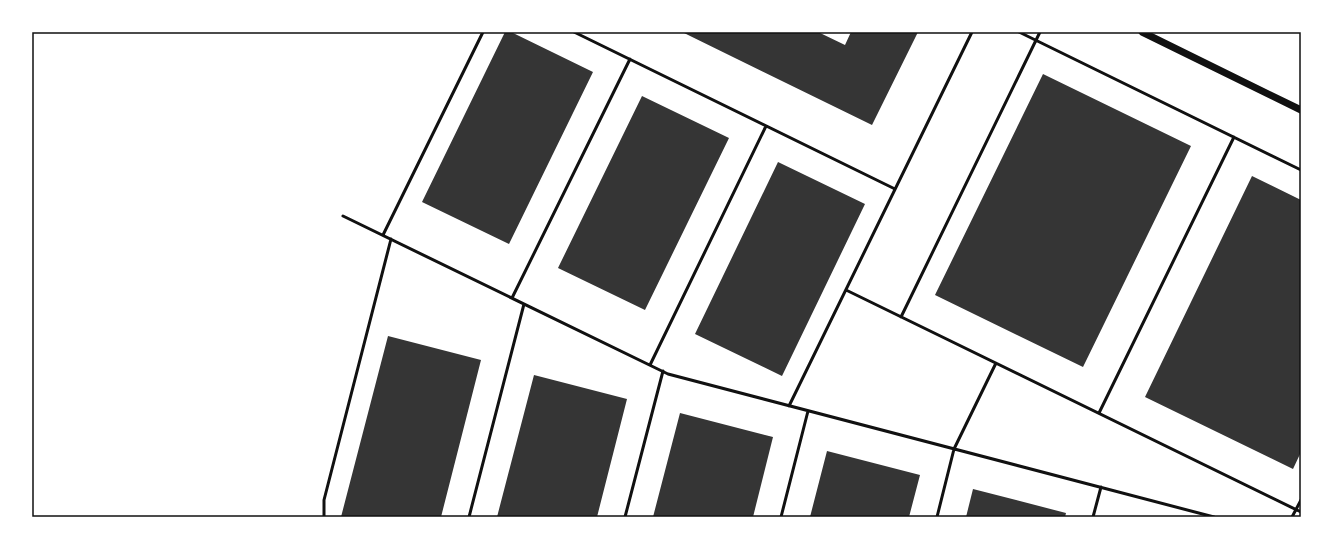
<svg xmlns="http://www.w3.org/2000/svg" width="1333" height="549" font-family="Spectral,serif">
<rect width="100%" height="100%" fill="#fff"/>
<path fill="#353535" d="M505 32H511L593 72 509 244 422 202Z
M682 32H818L845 45 851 32H918L872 125Z
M1043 74 1191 146 1083 367 935 295Z
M642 96 729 138 645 310 558 268Z
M778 162 865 204 782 376 695 334Z
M1252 176 1301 200V452L1293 469 1145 397Z
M388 336 481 360 441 517H341Z
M534 375 627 399 597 517H497Z
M680 413 773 437 753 517H653Z
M827 451 920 475 909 517H810Z
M973 489 1066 513 1065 517H966Z"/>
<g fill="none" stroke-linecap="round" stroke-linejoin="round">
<path stroke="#111" stroke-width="3" d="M574 32 895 189
M1019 32 1301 170
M343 216 668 374 1214 517
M383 235 483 32
M846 290 1301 512
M512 298 630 59
M901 317 1040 32
M650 365 766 126
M789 406 972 32
M1099 413 1234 137
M324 517V500L391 239
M469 517 524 304
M625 517 663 371
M781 517 808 411
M937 517 954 449 996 363
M1093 517 1101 487
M1292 517 1301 500"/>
<path stroke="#111" stroke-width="7" d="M1142 32 1301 110"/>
</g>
<rect width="1333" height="549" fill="none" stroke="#ffffff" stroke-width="66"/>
<rect x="33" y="33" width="1267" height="483" fill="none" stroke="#111" stroke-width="1.5"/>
</svg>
